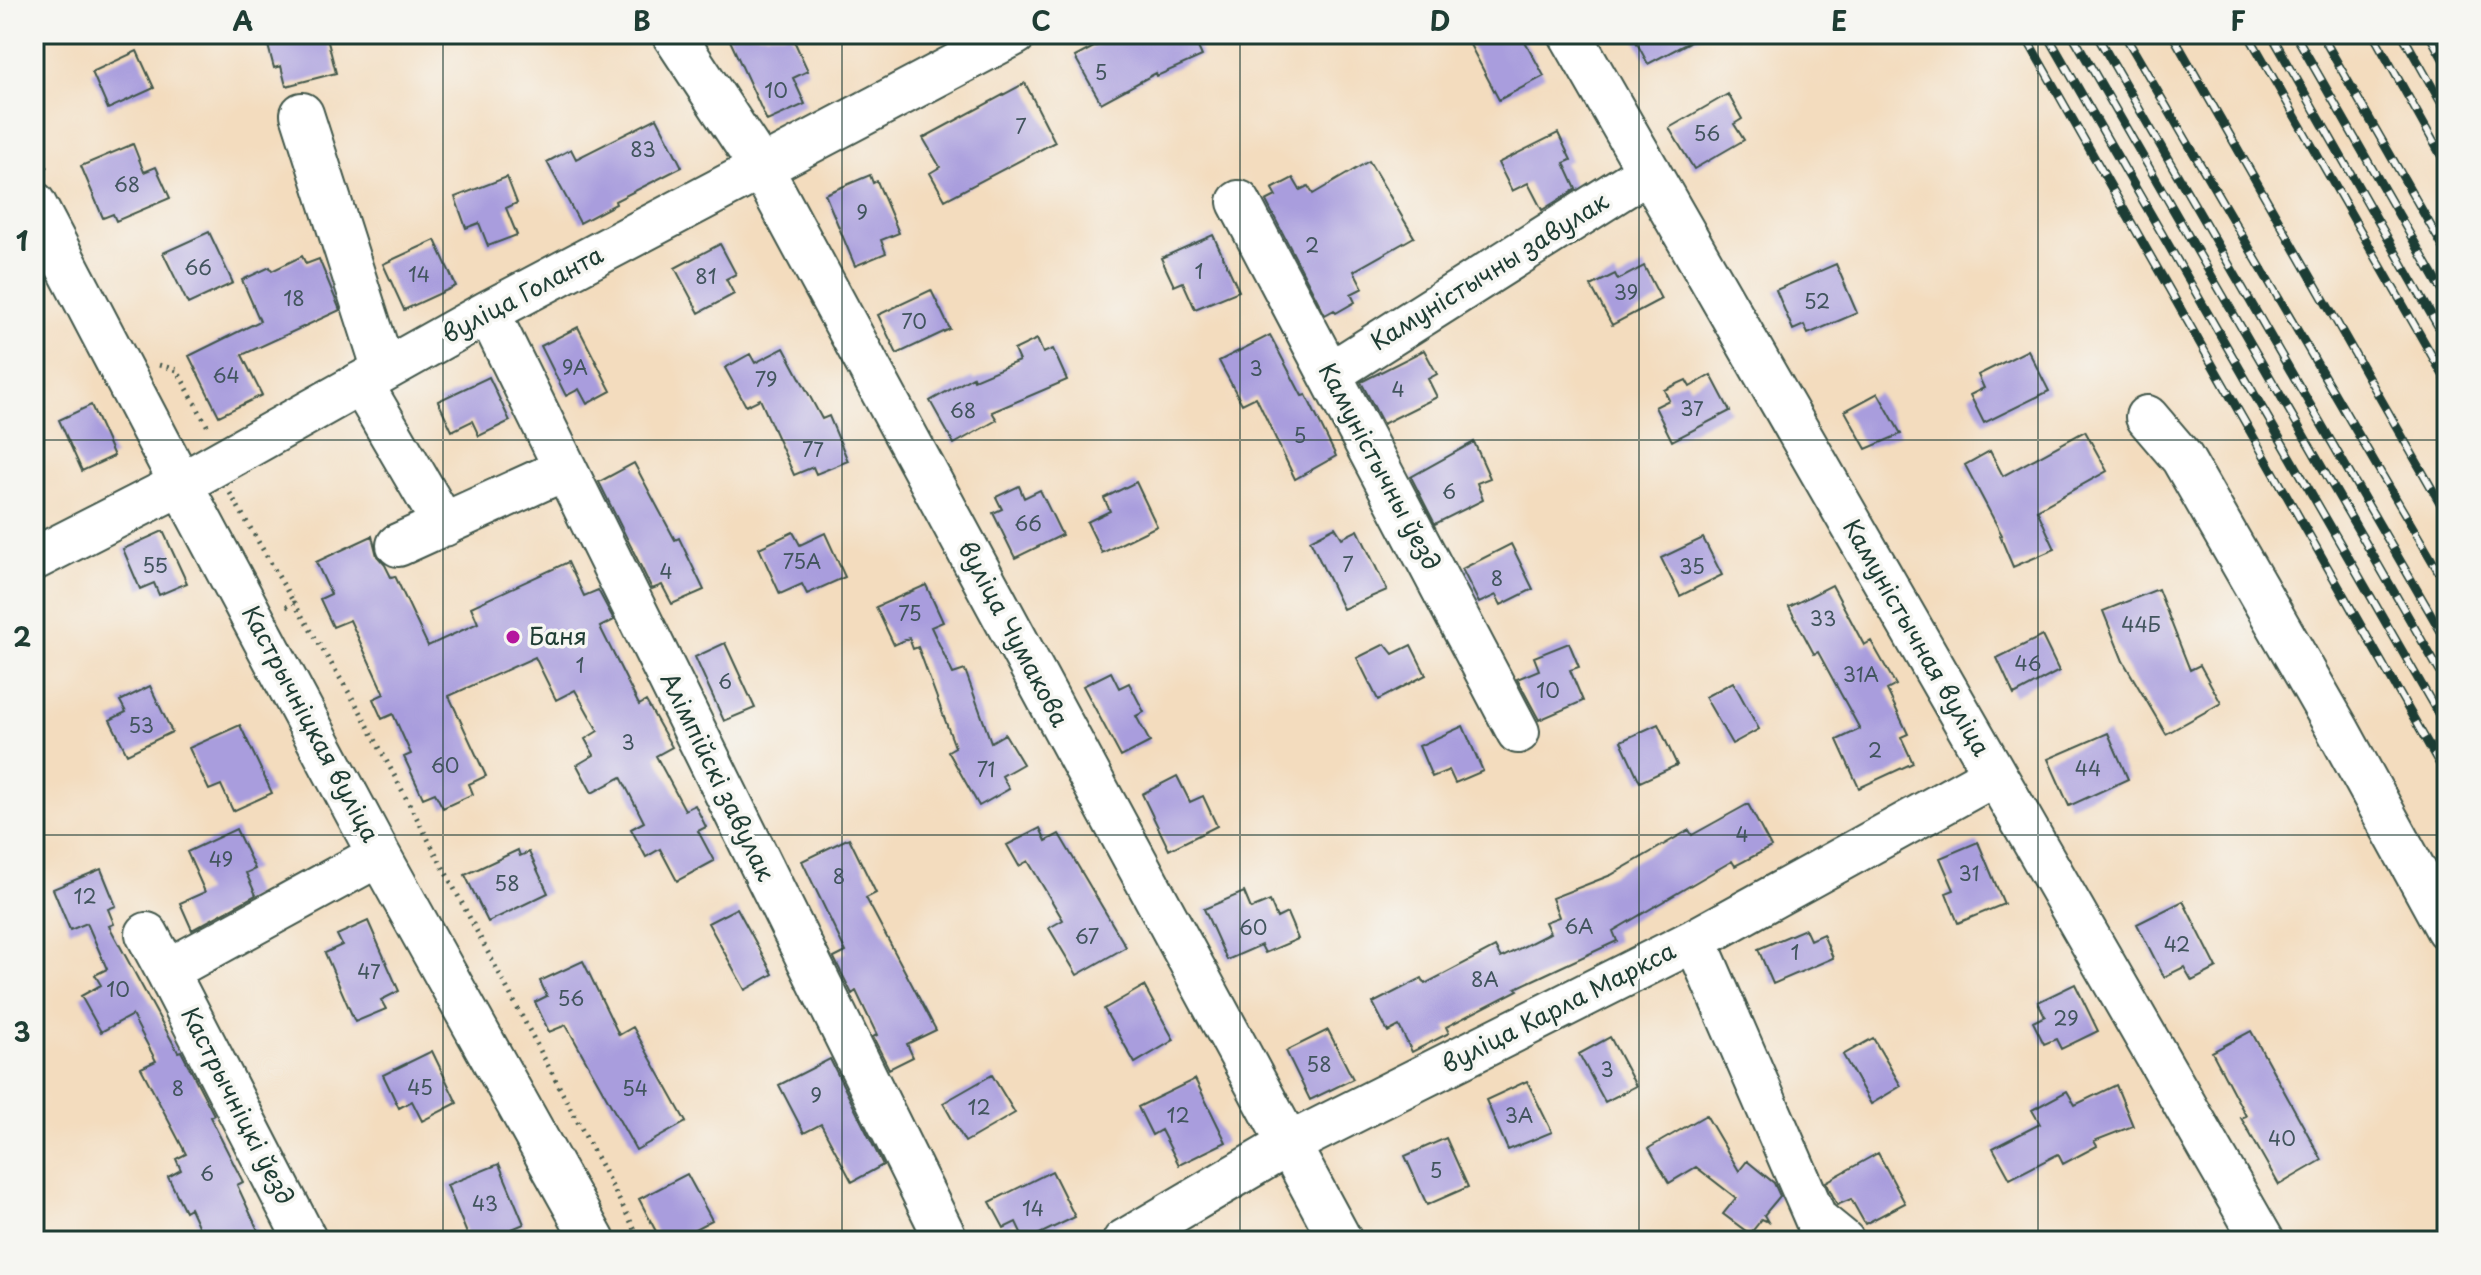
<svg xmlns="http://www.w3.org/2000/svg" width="2481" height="1275" font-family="'Playpen Sans',sans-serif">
<rect width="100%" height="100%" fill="#f6f6f2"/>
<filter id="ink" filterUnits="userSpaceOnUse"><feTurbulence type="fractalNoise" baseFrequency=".0125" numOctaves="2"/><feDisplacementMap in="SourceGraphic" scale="16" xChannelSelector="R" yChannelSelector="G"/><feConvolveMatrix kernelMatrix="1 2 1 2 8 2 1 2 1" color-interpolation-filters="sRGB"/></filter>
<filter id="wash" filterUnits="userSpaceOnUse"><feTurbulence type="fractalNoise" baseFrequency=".006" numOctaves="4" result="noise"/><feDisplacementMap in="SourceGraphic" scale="32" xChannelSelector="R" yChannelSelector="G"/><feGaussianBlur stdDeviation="1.8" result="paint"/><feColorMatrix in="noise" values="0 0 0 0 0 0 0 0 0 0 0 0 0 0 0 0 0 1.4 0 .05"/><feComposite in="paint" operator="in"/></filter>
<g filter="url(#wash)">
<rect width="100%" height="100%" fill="#f3dcbe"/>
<g id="blocks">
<path fill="#a99ddd" d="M265 34H326L336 73 286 86 281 66 274 68Z
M727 34H791L808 71 793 78 805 104 767 121Z
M1118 34H1192L1202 56 1157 76 1156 73 1101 103 1075 57Z
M1481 34H1521L1544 76 1499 100 1468 41Z
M1632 34H1705L1648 64Z
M137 51 154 88 108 109 92 72Z
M1025 83 1055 142 945 200 930 173 940 167 923 138Z
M1728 94 1742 119 1734 124 1744 140 1694 169 1669 128Z
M657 118 682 167 615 201 616 204 580 223 547 162 571 149 576 159Z
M1558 133 1571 160 1564 163 1576 189 1542 210 1528 183 1512 191 1498 163Z
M133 144 144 172 156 167 170 198 116 221 113 214 103 218 81 166Z
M1369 161 1414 237 1354 271 1363 288 1351 294 1355 302 1336 313 1334 310 1325 315 1266 201 1276 196 1272 189 1293 178 1300 190 1308 186 1313 194Z
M870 175 873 183 877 181 899 233 881 240 886 253 855 266 825 194Z
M507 177 517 203 506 208 517 235 488 246 479 223 466 228 455 197Z
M209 232 233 283 188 304 163 253Z
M1213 235 1239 291 1195 309 1183 282 1174 286 1161 258Z
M435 240 456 286 404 310 383 264Z
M720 244 736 274 726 279 734 294 699 313 675 268Z
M302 256 306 264 319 259 340 310 242 355 262 395 219 416 189 356 260 321 242 280 270 267 272 271Z
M1836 264 1857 313 1808 334 1804 325 1793 330 1776 290Z
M1644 266 1661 299 1612 325 1591 286 1615 274 1618 280Z
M931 290 950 329 897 354 878 315Z
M578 327 611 391 587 404 579 389 566 396 541 346Z
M1270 335 1302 396 1306 395 1336 456 1295 479 1256 397 1242 404 1219 361Z
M1037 339 1043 353 1053 349 1067 380 992 412 997 420 954 444 930 401 973 377 974 380 1019 361 1014 350Z
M784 348 822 419 829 416 848 461 816 474 813 467 794 475 760 399 746 406 725 368 750 354 755 363Z
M1424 350 1437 374 1428 379 1437 397 1383 424 1361 382Z
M2028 350 2049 391 1984 423 1970 395 1984 388 1978 375Z
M1711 375 1730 411 1672 441 1655 407 1669 400 1664 390 1686 380 1690 387Z
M489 377 510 421 479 436 472 421 452 431 438 401Z
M1878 393 1901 434 1866 449 1845 411Z
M91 405 114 456 82 471 59 420Z
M2085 431 2107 471 2037 510 2055 549 2013 567 2000 536 2002 535 1965 465 1990 451 2003 476Z
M1474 442 1490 478 1477 483 1483 500 1435 524 1411 477Z
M634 463 675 540 679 538 704 590 672 604 662 585 652 589 599 482Z
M1136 482 1157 526 1102 553 1087 522 1110 511 1104 498Z
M1019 486 1024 498 1040 490 1062 535 1015 558 993 513 1002 509 996 497Z
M1335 527 1342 538 1358 530 1387 590 1343 609 1310 540Z
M163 531 187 583 159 595 154 583 140 589 123 549Z
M793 532 800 545 825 533 845 577 807 594 802 584 780 594 759 548Z
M372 536 377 556 385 565 391 577 395 576 428 646 478 623 471 607 568 562 584 596 598 590 614 620 600 627 639 705 646 701 672 747 656 756 685 810 695 805 706 827 698 831 714 861 677 881 660 849 646 857 631 829 644 822 621 777 592 793 577 765 594 755 585 739 598 731 575 690 556 700 535 657 449 696 486 776 469 784 473 794 443 808 435 793 423 798 404 757 411 754 393 714 382 719 373 699 384 694 350 620 333 627 320 599 331 594 316 562Z
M1703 538 1722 575 1680 596 1661 558Z
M1511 544 1533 589 1501 605 1496 595 1479 603 1462 569Z
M926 585 943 622 931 627 953 674 965 670 991 742 1005 734 1023 764 1002 776 1009 789 979 806 948 751 955 747 918 647 913 649 909 638 894 645 876 607Z
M1832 585 1864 645 1871 641 1896 685 1887 690 1908 734 1901 737 1913 763 1859 788 1837 740 1860 729 1818 652 1814 654 1789 607Z
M2158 589 2190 670 2200 665 2221 703 2166 734 2123 661 2103 611Z
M2042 636 2059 671 2014 695 1997 658Z
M725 643 755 708 724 721 695 657Z
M1569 643 1579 667 1570 670 1583 701 1539 720 1517 679 1539 670 1534 657Z
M1385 644 1393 654 1411 645 1426 675 1378 700 1357 658Z
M1111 672 1119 688 1129 683 1144 712 1136 716 1150 742 1121 757 1083 686Z
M1733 682 1759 729 1732 744 1705 697Z
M150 686 172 732 127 754 110 720 126 712 120 701Z
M1658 724 1677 765 1640 782 1621 741Z
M240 725 272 793 233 811 221 785 209 790 189 748Z
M1463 726 1483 771 1455 783 1449 770 1432 777 1419 746Z
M2108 733 2128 779 2069 806 2048 759Z
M1177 776 1190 802 1203 796 1217 826 1169 850 1142 794Z
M1748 804 1771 847 1735 866 1732 861 1613 931 1617 941 1516 988 1518 990 1446 1027 1449 1033 1412 1052 1399 1026 1388 1032 1373 1003 1422 978 1425 984 1495 947 1501 958 1550 933 1545 922 1559 917 1552 898 1611 875 1689 830 1692 835Z
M1040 828 1046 841 1059 834 1126 947 1077 975 1049 928 1063 920 1028 861 1019 866 1007 845Z
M236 829 255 869 246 873 256 895 192 930 180 903 205 892 187 852Z
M849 838 876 893 866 898 936 1030 907 1044 913 1057 889 1069 873 1037 877 1035 856 991 852 994 834 958 846 952 802 861Z
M1978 842 2004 904 1958 923 1946 893 1954 890 1940 858Z
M518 850 520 856 529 852 548 893 488 922 465 875Z
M101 869 116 906 108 909 114 924 109 926 178 1052 181 1051 214 1115 210 1117 243 1182 237 1185 263 1241H205L190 1208 185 1211 168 1177 181 1170 176 1159 186 1154 141 1068 156 1061 132 1015 101 1032 81 996 101 985 95 975 107 969 87 923 70 930 53 889Z
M1244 892 1251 909 1270 901 1277 918 1287 913 1298 939 1265 953 1261 945 1227 960 1204 909Z
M2183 901 2217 968 2192 981 2184 967 2164 977 2137 924Z
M737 908 773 974 745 990 708 923Z
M368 921 399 991 381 1000 386 1009 355 1022 325 953 342 945 337 935Z
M1805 929 1810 940 1823 934 1833 958 1773 984 1758 949Z
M583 961 619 1035 633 1027 686 1122 636 1150 566 1025 549 1032 535 1002 547 996 540 981Z
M2075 984 2098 1031 2061 1049 2056 1039 2044 1044 2033 1022 2045 1016 2038 1002Z
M1144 986 1174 1040 1135 1063 1104 1009Z
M1328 1030 1353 1079 1310 1100 1286 1051Z
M2251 1031 2322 1160 2279 1185 2241 1118 2246 1116 2212 1052Z
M1610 1037 1636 1086 1605 1102 1579 1054Z
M1873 1038 1901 1086 1871 1104 1843 1055Z
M432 1051 457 1103 422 1121 412 1101 399 1108 383 1075Z
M830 1059 883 1165 852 1182 821 1124 804 1133 779 1085Z
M992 1075 1015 1113 965 1142 943 1103Z
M1195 1079 1226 1142 1179 1165 1161 1130 1152 1135 1138 1107Z
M1527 1081 1552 1132 1508 1150 1486 1100Z
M2116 1085 2133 1126 2094 1141 2097 1146 2063 1164 2058 1154 2010 1179 1993 1148 2040 1124 2032 1110 2067 1091 2075 1105Z
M1706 1115 1739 1171 1747 1161 1774 1183 1780 1196 1764 1215 1768 1222 1762 1219 1750 1234 1723 1214 1736 1198 1696 1167 1669 1183 1649 1148Z
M1446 1138 1468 1187 1427 1205 1405 1156Z
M1878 1153 1905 1203 1865 1224 1851 1199 1837 1205 1826 1182Z
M499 1164 524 1224 483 1241H470L447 1185Z
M1052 1171 1075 1217 1025 1241 1016 1222 1004 1228 990 1202Z
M687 1174 712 1220 672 1241H661L639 1199Z"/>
</g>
</g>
<g filter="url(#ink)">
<use href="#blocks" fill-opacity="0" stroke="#3f5549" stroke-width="2"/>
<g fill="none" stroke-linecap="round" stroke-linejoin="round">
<g stroke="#3f5549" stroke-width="46">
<path id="minor" d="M673 34 762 169 1341 1241
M1570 34 2263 1241
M302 114 384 370
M1239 202 1518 732
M34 203 181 484 379 855 594 1241
M488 312 947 1241
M1331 373 1649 171
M361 383 444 525
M2147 417 2182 458 2338 730 2447 929
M398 545 565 469
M34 559 181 484 488 312 1015 34
M147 934 167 971
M1695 940 1816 1219 1843 1241
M306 1241 167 971 379 855
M1124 1241 1289 1144 1695 940 1994 775"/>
</g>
<path stroke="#3f5549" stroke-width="5" stroke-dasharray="2 6" stroke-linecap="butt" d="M34 146 48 171
M159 365 177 370 209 429
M230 493 294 603
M286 607 294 603 359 709 641 1241"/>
<use href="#minor" stroke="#fff" stroke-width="42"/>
<g stroke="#1f3d34" stroke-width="9">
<path id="rail" d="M2024 34 2447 777
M2047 34 2447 729
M2072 34 2447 684
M2096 34 2447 642
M2124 34 2447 586
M2172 34 2447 515
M2248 34 2447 382
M2271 34 2447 342
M2295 34 2447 299
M2321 34 2447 254
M2373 34 2447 166
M2402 34 2447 113
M2429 34 2447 66"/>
</g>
<use href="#rail" stroke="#f6f6f2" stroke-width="6" stroke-dasharray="18" stroke-linecap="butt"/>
</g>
</g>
<path fill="none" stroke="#1f3d34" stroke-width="2" stroke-opacity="0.55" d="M443 34V1241M842 34V1241M1240 34V1241M1639 34V1241M2038 34V1241M34 440H2447M34 835H2447"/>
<circle fill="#b5179e" stroke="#f6f6f2" stroke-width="3" cx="513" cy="637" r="8"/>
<g text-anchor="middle" stroke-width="7" stroke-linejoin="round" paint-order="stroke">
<g font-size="20" fill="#42555e">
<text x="1101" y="80">5</text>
<text x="776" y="98">10</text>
<text x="1021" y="134">7</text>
<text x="1707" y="141">56</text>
<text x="643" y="157">83</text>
<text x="127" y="192">68</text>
<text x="862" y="220">9</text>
<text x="1312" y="253">2</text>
<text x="198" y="275">66</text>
<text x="1199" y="279">1</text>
<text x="419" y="282">14</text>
<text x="706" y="284">81</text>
<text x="1626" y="300">39</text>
<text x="294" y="306">18</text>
<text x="1817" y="309">52</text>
<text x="914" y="329">70</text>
<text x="575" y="375">9А</text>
<text x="1256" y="376">3</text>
<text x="226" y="383">64</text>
<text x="766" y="387">79</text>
<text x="1398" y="397">4</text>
<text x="1692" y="416">37</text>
<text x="963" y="418">68</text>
<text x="1300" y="443">5</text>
<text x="813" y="457">77</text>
<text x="1449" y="499">6</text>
<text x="1028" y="531">66</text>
<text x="802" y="569">75А</text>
<text x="1348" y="572">7</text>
<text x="155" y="573">55</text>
<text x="1692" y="574">35</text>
<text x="666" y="579">4</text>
<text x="1497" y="586">8</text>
<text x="910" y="621">75</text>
<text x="1823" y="626">33</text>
<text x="2141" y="632">44Б</text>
<text x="2028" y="671">46</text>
<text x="580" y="673">1</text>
<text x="1861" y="682">31А</text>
<text x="725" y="689">6</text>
<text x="1548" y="698">10</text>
<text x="141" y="733">53</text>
<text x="628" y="750">3</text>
<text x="1875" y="758">2</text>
<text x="445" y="773">60</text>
<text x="2088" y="776">44</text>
<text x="986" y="777">71</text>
<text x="1742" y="842">4</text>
<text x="221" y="867">49</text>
<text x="1969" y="881">31</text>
<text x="839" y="884">8</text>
<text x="507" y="891">58</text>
<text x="85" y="904">12</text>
<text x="1579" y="934">6А</text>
<text x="1253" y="935">60</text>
<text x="1087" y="944">67</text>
<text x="2177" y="952">42</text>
<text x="1795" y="960">1</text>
<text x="369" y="979">47</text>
<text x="1485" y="987">8А</text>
<text x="118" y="997">10</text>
<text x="571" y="1006">56</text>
<text x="2066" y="1026">29</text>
<text x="1319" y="1072">58</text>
<text x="1607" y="1077">3</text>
<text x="420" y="1095">45</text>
<text x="178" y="1096">8</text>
<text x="635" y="1096">54</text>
<text x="816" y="1103">9</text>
<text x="979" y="1115">12</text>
<text x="1178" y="1123">12</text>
<text x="1519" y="1123">3А</text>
<text x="2282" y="1146">40</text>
<text x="1436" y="1178">5</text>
<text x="207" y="1181">6</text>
<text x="485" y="1211">43</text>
<text x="1033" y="1216">14</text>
</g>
<g font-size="24" fill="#1f3d34" stroke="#f6f6f2">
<text transform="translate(1490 272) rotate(-32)" y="8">Камуністычны завулак</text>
<text transform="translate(523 295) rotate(-28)" y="8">вуліца Голанта</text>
<text transform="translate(1379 467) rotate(62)" y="8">Камуністычны ўезд</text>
<text transform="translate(1013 634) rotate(62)" y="8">вуліца Чумакова</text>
<text transform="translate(1916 638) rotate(60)" y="8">Камуністычная вуліца</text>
<text transform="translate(310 724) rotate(62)" y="8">Кастрычніцкая вуліца</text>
<text transform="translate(717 777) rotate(64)" y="8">Алімпійскі завулак</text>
<text transform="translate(1559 1008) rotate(-27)" y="8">вуліца Карла Маркса</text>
<text transform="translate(237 1106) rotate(63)" y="8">Кастрычніцкі ўезд</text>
</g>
<g font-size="24" fill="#1f3d34" stroke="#f6f6f2" text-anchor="start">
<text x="529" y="645">Баня</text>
</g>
</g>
<rect width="2481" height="1275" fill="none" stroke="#f6f6f2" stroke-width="88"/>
<rect x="44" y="44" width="2393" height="1187" fill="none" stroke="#1f3d34" stroke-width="3"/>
<g font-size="26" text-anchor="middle" font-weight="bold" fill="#1f3d34">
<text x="243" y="31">A</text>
<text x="642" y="31">B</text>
<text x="1041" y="31">C</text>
<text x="1440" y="31">D</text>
<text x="1839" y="31">E</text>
<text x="2238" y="31">F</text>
<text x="22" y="251">1</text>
<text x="22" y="647">2</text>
<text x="22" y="1042">3</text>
</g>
</svg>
